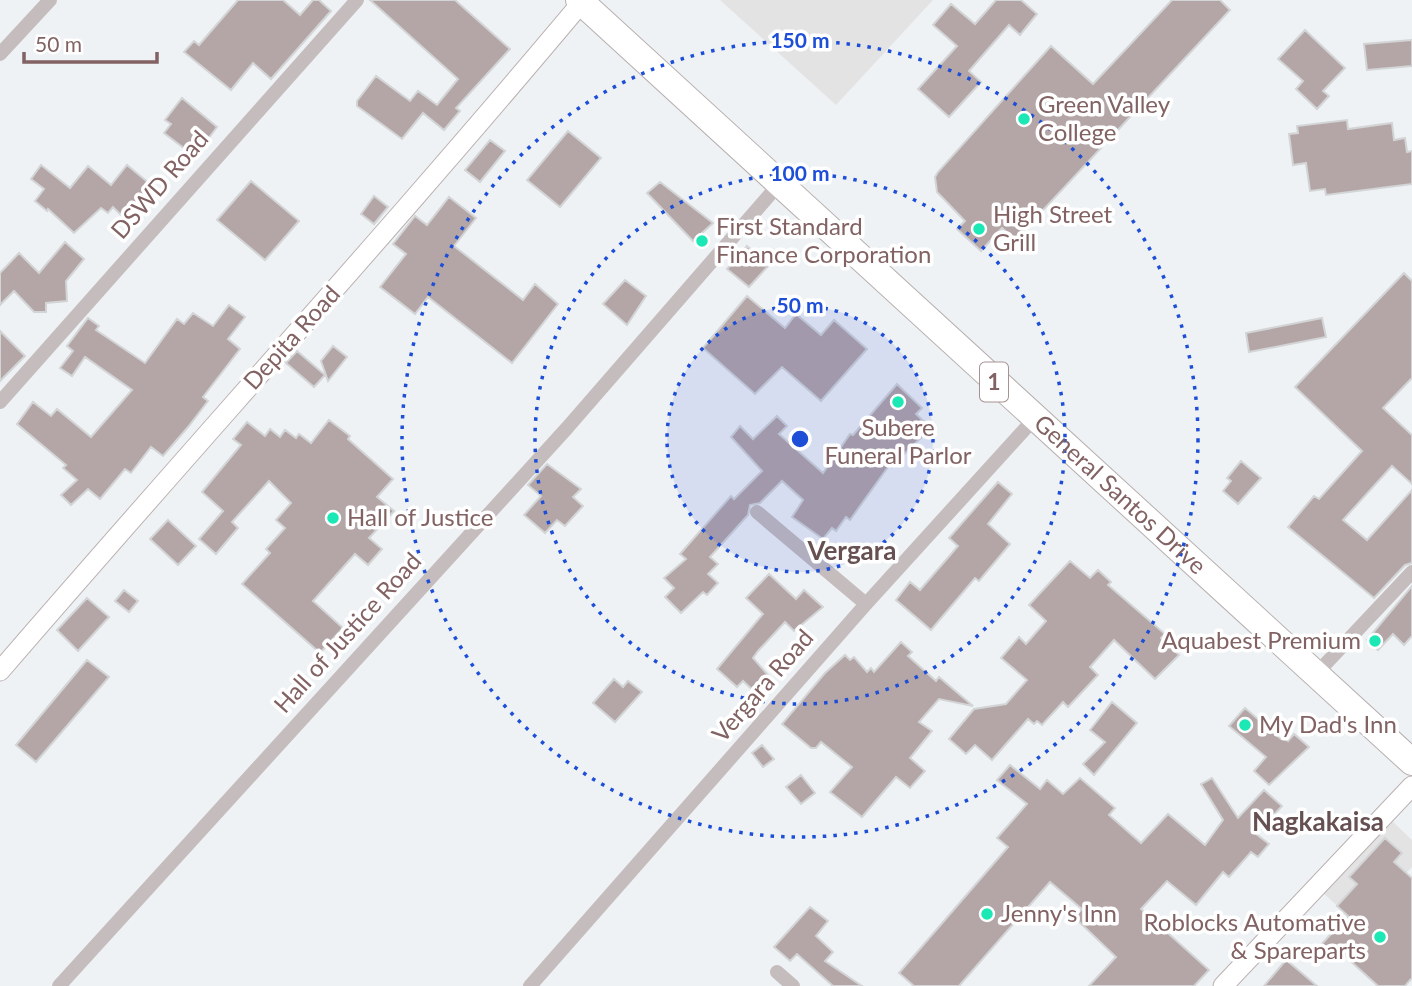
<svg xmlns="http://www.w3.org/2000/svg" width="1412" height="986" font-family="Lato,sans-serif">
<rect width="100%" height="100%" fill="#eff2f4"/>
<path fill="#e3e3e4" d="M720 0H933L836 105Z
M1390 819 1412 840V867L1358 925 1321 891Z"/>
<path fill="#b4a6a7" stroke="#d2d4d5" stroke-width="2" d="M238 0H283L300 15 313 0H319L331 11 271 79 253 63 231 90 184 52 194 41 199 45Z
M370 0H455L510 49 456 108 460 111 444 130 423 113 402 139 357 106V101L376 76 410 101 418 91 437 105 458 79Z
M996 0H1021L1037 14 1020 35 1009 25 969 71 981 82 949 117 918 89 957 46 933 25 951 4 975 24Z
M1172 0H1220L1230 10 1015 240 1002 228 981 251 957 229 965 221 937 192 935 177 938 172 1051 46 1093 84Z
M1305 30 1345 68 1323 91 1329 96 1317 109 1296 89 1303 81 1278 59Z
M1412 40V66L1367 70 1364 44Z
M182 98 217 127 208 139 203 136 189 152 164 133 171 124 165 120Z
M1347 120 1348 129 1392 123 1394 140 1405 138 1407 152 1412 151V184L1326 195 1325 189 1310 191 1306 163 1293 165 1289 134 1298 133 1297 126Z
M568 131 601 158 560 207 527 180Z
M490 140 505 151 480 182 465 170Z
M41 165 70 188 88 166 111 185 127 165 156 189 128 222 113 207 108 213 101 208 74 233 48 209 47 211 35 201 44 189 31 179Z
M251 181 299 221 265 260 217 220Z
M660 182 713 223 693 241 647 193Z
M374 196 388 207 374 224 361 214Z
M449 197 476 218 454 246 523 300 535 284 558 304 512 363 428 297 415 314 380 287 406 254 393 244 415 216 427 225Z
M65 242 84 259 66 281 67 301 46 303V312H34L14 291 0 305V273L19 253 39 273Z
M747 246 769 265 749 287 727 269Z
M1404 273 1412 281V378L1383 408 1412 435V484L1392 466 1343 520 1367 540 1412 490V563L1405 565 1374 598 1288 527 1314 496 1319 499 1362 451 1295 387Z
M625 280 646 296 627 325 603 304Z
M747 296 785 328 796 314 821 335 834 320 867 349 821 401 782 367 755 394 703 348Z
M229 305 245 317 228 339 240 349 203 397 208 401 188 427 163 456 151 447 131 473 125 469 100 499 88 489 71 505 61 495 77 480 63 468 66 465 17 424 33 402 51 416 57 409 91 437 132 390 85 357 72 376 60 368 73 351 67 346 88 318 99 326 96 330 145 363 177 319 184 324 193 313 213 326Z
M1322 318 1326 337 1249 352 1246 333Z
M0 331 25 356 0 381Z
M333 346 347 357 328 381 321 361Z
M297 351 325 375 314 387 286 363Z
M897 384 922 408 916 414 931 428 896 462 893 460 850 520 846 517 836 531 832 528 823 539 792 517 803 500 782 481 760 503 750 505 748 515 710 557 718 564 708 574 718 583 707 595 703 592 681 613 665 597 674 588 664 578 686 559 680 554 731 496 734 499 762 471 731 437 740 426 753 439 777 416 787 426 779 434 823 473 850 434 853 435Z
M329 420 350 436 348 439 393 479 377 497 394 511 369 538 382 549 368 565 355 554 313 601 343 628 320 653 242 584 270 553 266 549 285 528 276 520 291 503 269 481 232 522 238 528 216 554 199 539 223 511 202 492 241 445 233 439 247 422 265 436 270 429 280 437 285 430 296 438 299 434 311 443Z
M1241 461 1261 478 1238 504 1223 491 1231 481 1227 478Z
M547 464 581 489 573 497 583 506 565 526 557 520 545 533 524 515 541 496 528 485Z
M998 482 1012 494 988 524 1010 544 979 581 975 578 931 630 896 600 910 582 920 590 958 546 949 538Z
M168 520 196 546 178 565 150 539Z
M1070 561 1090 578 1098 570 1111 582 1108 585 1165 634 1161 638 1179 655 1155 679 1114 640 1090 667 1098 675 1068 707 1063 702 1042 725 1037 721 1034 724 1028 719 992 760 975 745 966 754 949 739 974 709 1006 704 1027 680 1001 658 1019 637 1026 644 1046 621 1029 605Z
M769 574 796 599 804 590 823 607 794 631 785 622 758 651 753 658 775 683 760 697 743 681 737 687 717 669 763 614 746 598Z
M1412 586V636L1404 645 1393 634 1378 650 1367 640Z
M124 590 138 601 129 612 115 601Z
M87 598 109 617 78 651 57 630Z
M901 642 912 652 908 656 936 681 939 677 973 706 939 699 919 722 932 731 910 758 925 771 910 788 896 777 862 817 830 792 852 767 821 742 816 748H811L782 724 825 673 845 655 850 660 854 657 867 672 871 668 874 672Z
M87 660 109 677 36 762 16 745Z
M614 679 623 687 628 681 642 692 615 722 593 703Z
M1112 702 1137 723 1094 775 1083 764 1105 742 1090 730Z
M1245 708 1281 739 1283 737 1288 741 1294 734 1309 747 1269 785 1254 771 1266 757 1229 726Z
M762 745 774 759 763 767 752 753Z
M1010 765 1040 789 1047 780 1063 794 1080 778 1115 808 1109 815 1141 843 1168 814 1205 845 1223 820 1201 784 1212 778 1238 818 1264 790 1282 806 1256 834 1269 844 1258 857 1251 852 1229 877 1223 872 1196 905 1167 881 1141 909 1209 970 1194 986H1089L1116 957 1074 917 1082 909 1050 882 959 986H914L899 973 1008 847 997 838 1027 804 997 780Z
M801 775 815 793 801 804 786 787Z
M1385 838 1402 853 1394 862 1412 878V978L1405 986H1378L1336 948 1327 957 1317 949 1348 916 1337 906 1357 884 1349 877Z
M810 907 828 921 816 936 833 952 825 961 862 986H833L797 954 790 961 774 947Z
M1286 960 1297 969 1317 986H1264Z"/>
<g fill="none" stroke-linecap="round" stroke-linejoin="round">
<g stroke="#bbb1b1" stroke-width="21">
<path id="secondary" d="M0 671C193 447 392 229 582 2
M1223 986 1412 786"/>
</g>
<g stroke="#b7b0b0" stroke-width="28">
<g id="highway">
<path id="s1" d="M579 0 1412 762"/>
</g>
</g>
<path stroke="#c5bcbd" stroke-width="14" d="M0 54 50 0
M0 402 357 0
M757 512 866 604
M1316 674 1412 572
M777 972 793 986
M59 986 567 428 780 183
M530 986 866 604 1034 419"/>
<use href="#secondary" stroke="#fff" stroke-width="19"/>
<use href="#highway" stroke="#fff" stroke-width="26"/>
</g>
<circle cx="800" cy="439" r="133" fill="#1d4ed8" fill-opacity=".12"/>
<g fill="none" stroke="#1d4ed8" stroke-width="3.5" stroke-dasharray="3.5 7">
<circle cx="800" cy="439" r="133"/>
<circle cx="800" cy="439" r="265"/>
<circle cx="800" cy="439" r="398"/>
</g>
<g fill="#1ce8b6" stroke="#fff" stroke-width="2.5">
<circle cx="1024" cy="119" r="7"/>
<circle cx="979" cy="229" r="7"/>
<circle cx="702" cy="241" r="7"/>
<circle cx="898" cy="402" r="7"/>
<circle cx="333" cy="518" r="7"/>
<circle cx="1375" cy="641" r="7"/>
<circle cx="1245" cy="725" r="7"/>
<circle cx="987" cy="914" r="7"/>
<circle cx="1380" cy="937" r="7"/>
</g>
<g text-anchor="middle" stroke-width="7" stroke-linejoin="round" paint-order="stroke">
<rect fill="#fff" stroke="#a89192" stroke-width="2" x="980" y="362.5" width="28" height="39" rx="5"/>
<g font-size="23" font-weight="bold" fill="#826263">
<text x="994" y="390">1</text>
</g>
<g font-size="24" fill="#826263" stroke="#fff" text-anchor="start">
<text x="1038" y="113">Green Valley<tspan x="1038" dy="28">College</tspan></text>
<text x="993" y="223">High Street<tspan x="993" dy="28">Grill</tspan></text>
<text x="716" y="235">First Standard<tspan x="716" dy="28">Finance Corporation</tspan></text>
<text x="898" y="436" text-anchor="middle">Subere<tspan x="898" dy="28">Funeral Parlor</tspan></text>
<text x="347" y="526">Hall of Justice</text>
<text x="1361" y="649" text-anchor="end">Aquabest Premium</text>
<text x="1259" y="733">My Dad's Inn</text>
<text x="1001" y="922">Jenny's Inn</text>
<text x="1366" y="931" text-anchor="end">Roblocks Automative<tspan x="1366" dy="28">&amp; Spareparts</tspan></text>
</g>
<g font-size="24" fill="#826263" stroke="#fff">
<text transform="translate(160 185) rotate(-49)" y="8">DSWD Road</text>
<text transform="translate(292 338) rotate(-48)" y="8">Depita Road</text>
<text dy="8" stroke="none"><textPath href="#s1" startOffset="733">General Santos Drive</textPath></text>
<text transform="translate(348 633) rotate(-48)" y="8">Hall of Justice Road</text>
<text transform="translate(763 686) rotate(-49)" y="8">Vergara Road</text>
</g>
<g font-size="26" font-weight="bold" fill="#665051" stroke="#fff">
<text x="852" y="560">Vergara</text>
<text x="1318" y="831">Nagkakaisa</text>
</g>
</g>
<circle cx="800" cy="439" r="10" fill="#1d4ed8" stroke="#fff" stroke-width="3.5"/>
<g font-size="21" text-anchor="middle" font-weight="bold" fill="#1d4ed8" stroke="#fff" stroke-width="7" stroke-linejoin="round" paint-order="stroke">
<text x="800" y="48">150 m</text>
<text x="800" y="181">100 m</text>
<text x="800" y="313">50 m</text>
</g>
<path d="M24 52v10h133v-10" fill="none" stroke="#826263" stroke-width="3.5"/>
<text x="35" y="52" font-size="21" fill="#826263" stroke="#ffffff" stroke-width="5" paint-order="stroke">50 m</text>
</svg>
